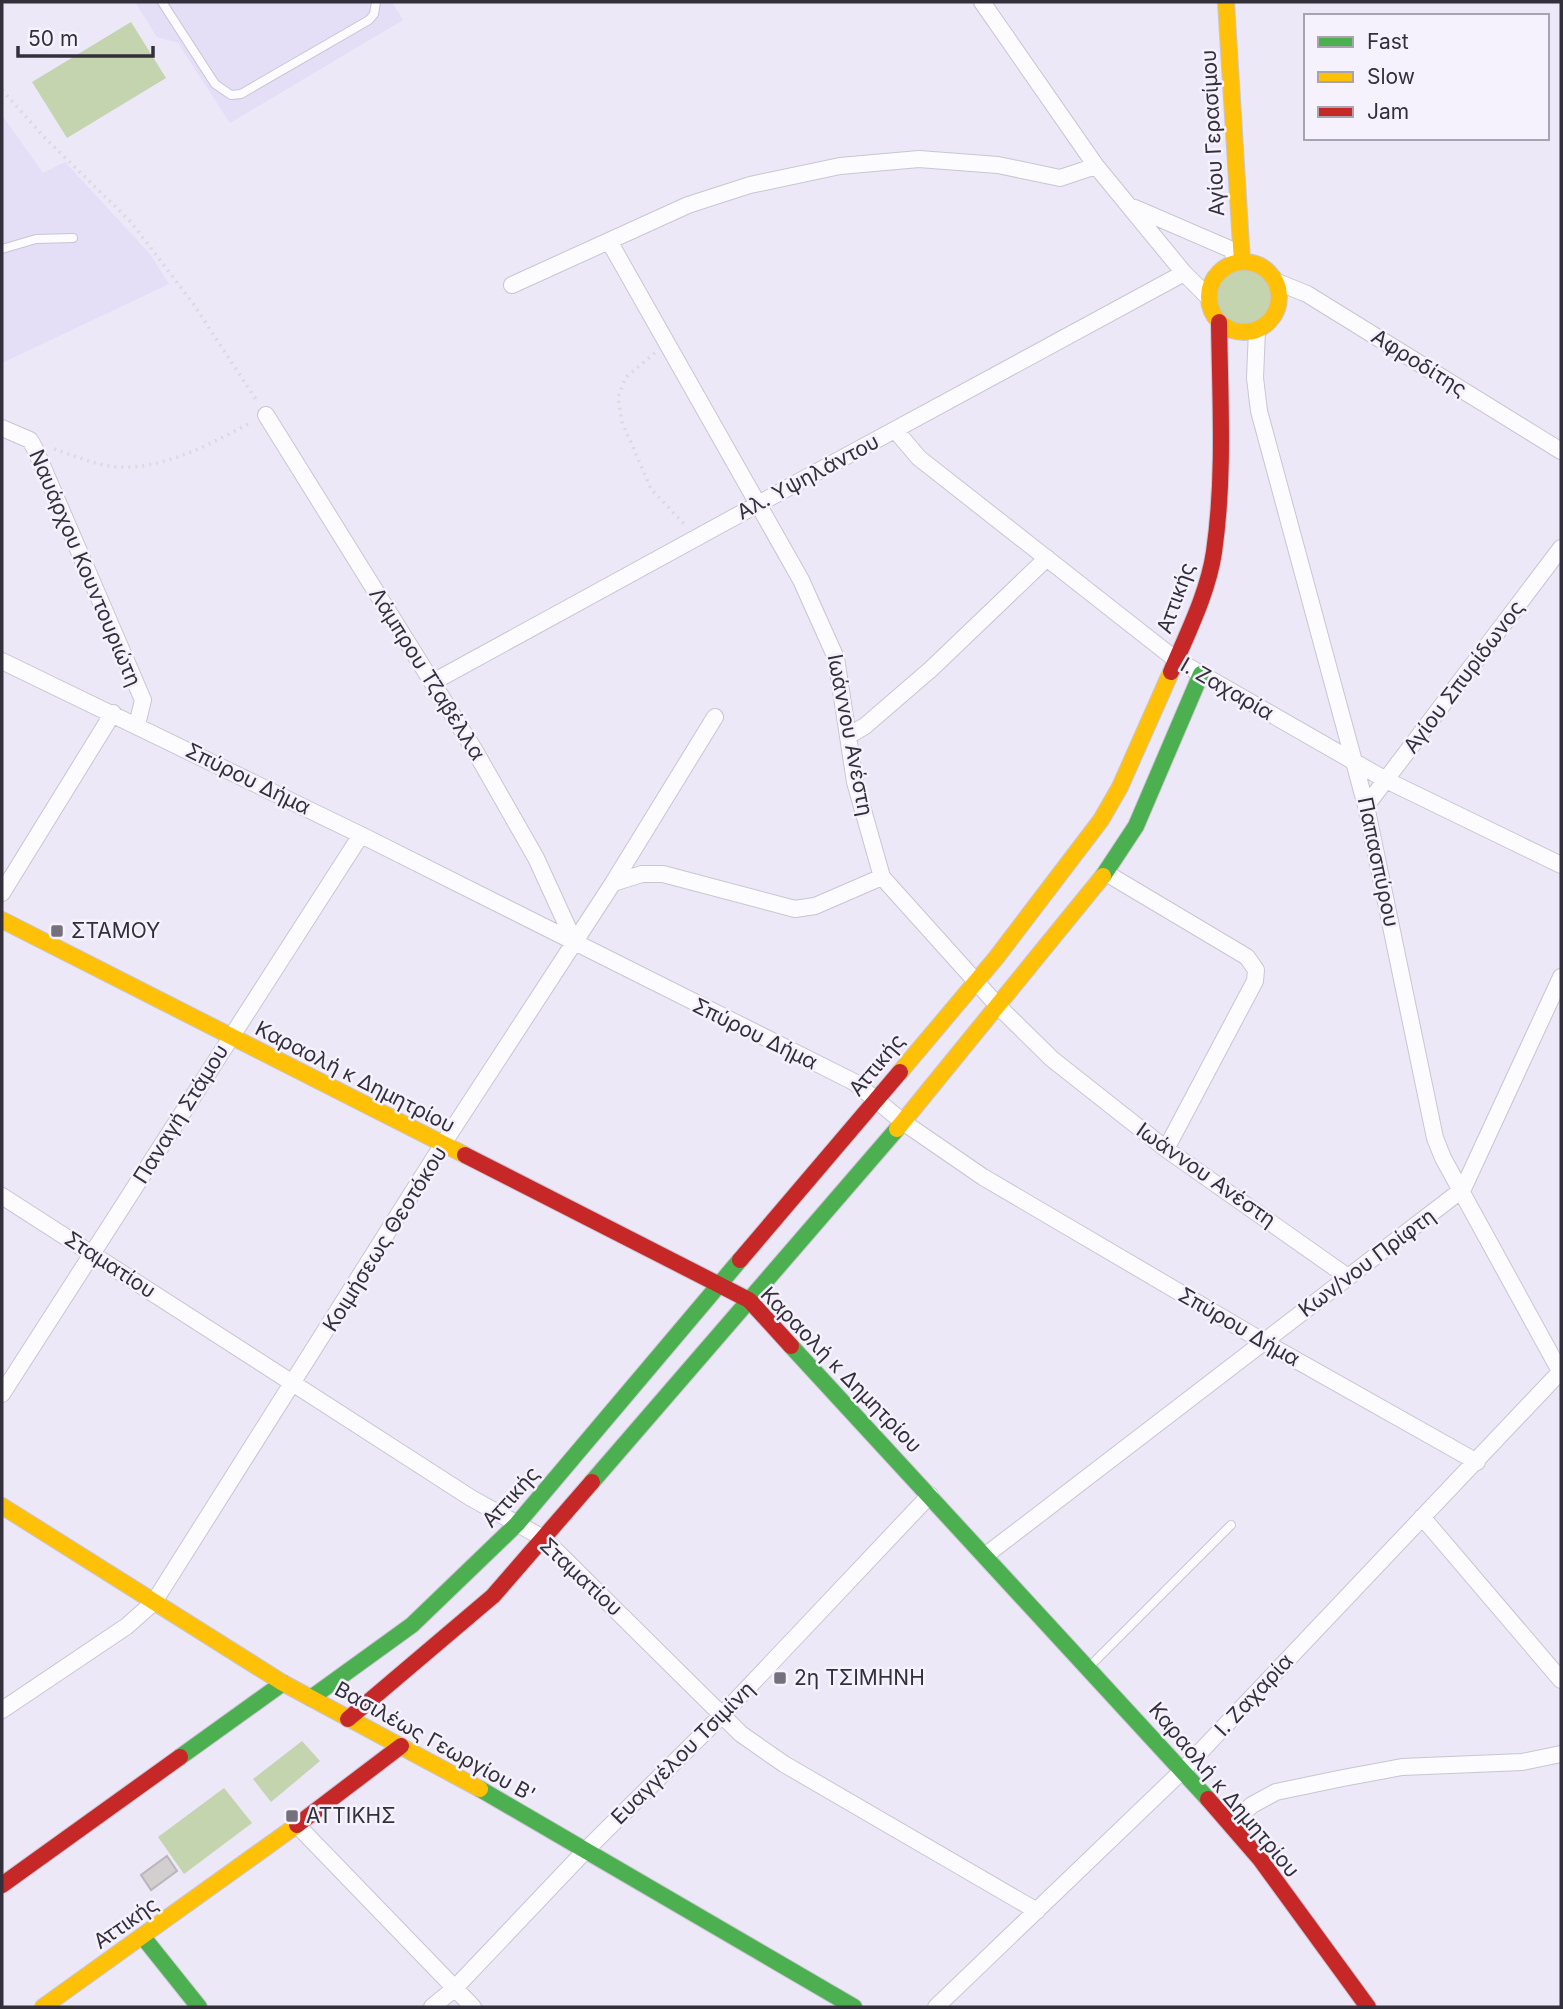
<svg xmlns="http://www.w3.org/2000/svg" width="1563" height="2009" font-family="Inter,sans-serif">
<rect width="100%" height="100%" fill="#ece8f7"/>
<path fill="#e4def7" d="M135 2H392L403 20 230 123 178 43 157 37Z
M2 115 43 173 65 162 150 254 169 284 2 363Z"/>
<path fill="#c3d4ae" d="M131 22 166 78 67 138 32 82Z
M1215 297a28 28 0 1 1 56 0a28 28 0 1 1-56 0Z
M302 1741 320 1761 271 1802 253 1779Z
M224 1788 252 1823 184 1874 158 1837Z"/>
<path fill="#d3ced0" stroke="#bab5b8" stroke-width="2" d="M167 1856 177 1871 151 1890 141 1875Z"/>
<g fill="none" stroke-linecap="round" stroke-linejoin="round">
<g stroke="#c9c5d2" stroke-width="10">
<path id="lane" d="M162 2 215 84 231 95 241 94 369 20 374 14 376 2
M2 249 36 239 73 238
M1089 1667 1231 1525"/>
</g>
<g stroke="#c9c5d2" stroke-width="18">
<path id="street" d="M982 2 1096 166 1184 273 1208 297
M1135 208 1230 249 1239 262
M609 241 801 580 836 658 855 782 882 877 998 1006 1052 1059 1166 1149 1348 1277
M1275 281 1307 294 1561 451
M512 285 688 205 750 185 840 166 919 159 998 165 1060 178 1096 166
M1257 330 1255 378 1259 411 1366 806 1435 1138 1443 1158 1561 1373
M266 415 475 751 536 858 574 941
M2 428 30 440 35 449 143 700 137 725
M896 431 919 458 1175 659 1386 780 1561 865
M2 661 361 835 854 1082 903 1122 983 1177 1264 1342 1477 1462
M433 682C682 544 934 409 1184 273
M848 736 865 726 931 669 1047 558
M1366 806 1561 548
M1106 873 1247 957 1256 970 1255 981 1166 1149
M613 883 642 874H663L795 909 815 906 882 877
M2 893 113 713
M2 1196 471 1498 543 1538 741 1734 784 1764 1037 1911
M2 1394 361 835
M1422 1517 1561 1680
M986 1555 1463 1189 1561 977
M2 1710 127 1626 154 1602 443 1144 613 883 715 717
M1231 1824 1252 1805 1276 1792 1343 1778 1402 1767 1522 1762 1561 1754
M297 1825 473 2007
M432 2007 454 1989 585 1851 723 1714 930 1495
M936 2007 1182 1771 1561 1371"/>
</g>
<g stroke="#c9c5d2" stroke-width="18">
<path id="fast" d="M1103 876 1136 826 1201 674
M791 1346 1208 1799
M592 1482 897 1129
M311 1698 412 1625 517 1524 740 1260
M180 1757 283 1683
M480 1789 854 2007
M143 1937 199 2007"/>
</g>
<g stroke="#c9c5d2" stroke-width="18">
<path id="slow" d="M1226 2 1242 262
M1209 297a35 35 0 1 1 70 0a35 35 0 1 1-70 0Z
M2 920 465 1155
M900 1072 996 958 1101 820 1120 787 1171 672
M897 1129 1103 876
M2 1506 283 1683 480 1789
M43 2007 297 1825"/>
</g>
<g stroke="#c9c5d2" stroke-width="18">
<path id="jam" d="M1171 672C1187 634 1208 593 1214 552 1225 476 1220 398 1219 322
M465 1155 749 1300 791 1346
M740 1260 900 1072
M348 1719 493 1596 592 1482
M1208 1799 1260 1859 1368 2007
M297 1825 401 1746
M2 1885 180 1757"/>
</g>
<path stroke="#dbdade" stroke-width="3.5" stroke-dasharray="2 5" stroke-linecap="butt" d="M2 90 45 138 131 222 192 302 257 401
M655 353 626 377 618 397 622 422 651 489 686 526
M54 449C75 456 95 465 117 467 164 470 212 443 252 422"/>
<use href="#lane" stroke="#fcfcfe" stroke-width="8"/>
<use href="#street" stroke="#fcfcfe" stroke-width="16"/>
<use href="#fast" stroke="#4caf50" stroke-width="16"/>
<use href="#slow" stroke="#ffc107" stroke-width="16"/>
<use href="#jam" stroke="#c62828" stroke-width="16"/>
</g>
<g fill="#74707d" stroke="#f5f2fd" stroke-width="2.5">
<rect x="50" y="924" width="14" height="14" rx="3.5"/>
<rect x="773" y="1671" width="14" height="14" rx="3.5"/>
<rect x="285" y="1809" width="14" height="14" rx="3.5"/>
</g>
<g text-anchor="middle" stroke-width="5" stroke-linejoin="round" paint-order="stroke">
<g font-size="21" fill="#33303b" stroke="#f5f2fd">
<text transform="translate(1213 133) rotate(-93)" y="7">Αγίου Γερασίμου</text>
<text transform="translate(1419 363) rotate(32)" y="7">Αφροδίτης</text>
<text transform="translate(808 477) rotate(-28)" y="7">Αλ. Υψηλάντου</text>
<text transform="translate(85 568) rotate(67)" y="7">Ναυάρχου Κουντουριώτη</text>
<text transform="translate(1176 598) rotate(-70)" y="7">Αττικής</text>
<text transform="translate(427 674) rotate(58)" y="7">Λάμπρου Τζαβέλλα</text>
<text transform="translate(1464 677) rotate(-53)" y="7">Αγίου Σπυρίδωνος</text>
<text transform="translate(1227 689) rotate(30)" y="7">Ι. Ζαχαρία</text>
<text transform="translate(850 735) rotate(79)" y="7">Ιωάννου Ανέστη</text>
<text transform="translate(248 779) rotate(26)" y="7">Σπύρου Δήμα</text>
<text transform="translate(1378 862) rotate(78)" y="7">Παπασπύρου</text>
<text transform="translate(755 1034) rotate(26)" y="7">Σπύρου Δήμα</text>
<text transform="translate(877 1065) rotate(-50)" y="7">Αττικής</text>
<text transform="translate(355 1077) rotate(27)" y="7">Καραολή κ Δημητρίου</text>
<text transform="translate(181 1114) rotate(-58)" y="7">Παναγή Στάμου</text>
<text transform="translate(1206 1175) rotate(35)" y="7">Ιωάννου Ανέστη</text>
<text transform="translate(385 1239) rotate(-58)" y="7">Κοιμήσεως Θεοτόκου</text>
<text transform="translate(1367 1263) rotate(-37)" y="7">Κων/νου Πρίφτη</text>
<text transform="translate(110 1265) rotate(33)" y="7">Σταματίου</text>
<text transform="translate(1239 1327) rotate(30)" y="7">Σπύρου Δήμα</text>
<text transform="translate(841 1370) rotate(46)" y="7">Καραολή κ Δημητρίου</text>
<text transform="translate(511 1497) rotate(-48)" y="7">Αττικής</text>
<text transform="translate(581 1577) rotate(43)" y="7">Σταματίου</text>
<text transform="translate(1254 1695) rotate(-47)" y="7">Ι. Ζαχαρία</text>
<text transform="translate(435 1742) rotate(29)" y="7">Βασιλέως Γεωργίου Β'</text>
<text transform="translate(683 1753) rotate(-45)" y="7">Ευαγγέλου Τσιμίνη</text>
<text transform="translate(1224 1790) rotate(50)" y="7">Καραολή κ Δημητρίου</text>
<text transform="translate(126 1923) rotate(-35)" y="7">Αττικής</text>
</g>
<g font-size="21" fill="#33303b" stroke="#f5f2fd" text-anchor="start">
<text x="71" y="938">ΣΤΑΜΟΥ</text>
<text x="794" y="1685">2η ΤΣΙΜΗΝΗ</text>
<text x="306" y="1823">ΑΤΤΙΚΗΣ</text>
</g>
</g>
<rect width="1563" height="2009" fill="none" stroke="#33303b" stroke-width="7"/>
<rect x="1304" y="14" width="245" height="126" fill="#f5f2fd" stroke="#a7a4af" stroke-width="2"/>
<rect x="1318" y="37" width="35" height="10" fill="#4caf50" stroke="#a7a4af" stroke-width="2"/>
<text x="1367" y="49" font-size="21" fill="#33303b">Fast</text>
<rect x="1318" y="72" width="35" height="10" fill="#ffc107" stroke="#a7a4af" stroke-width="2"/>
<text x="1367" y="84" font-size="21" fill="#33303b">Slow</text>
<rect x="1318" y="107" width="35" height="10" fill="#c62828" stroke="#a7a4af" stroke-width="2"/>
<text x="1367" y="119" font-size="21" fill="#33303b">Jam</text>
<path d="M18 46v10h135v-10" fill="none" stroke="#33303b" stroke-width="3.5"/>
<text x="28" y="46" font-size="21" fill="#33303b" stroke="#f5f2fd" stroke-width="5" paint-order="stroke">50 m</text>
</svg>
